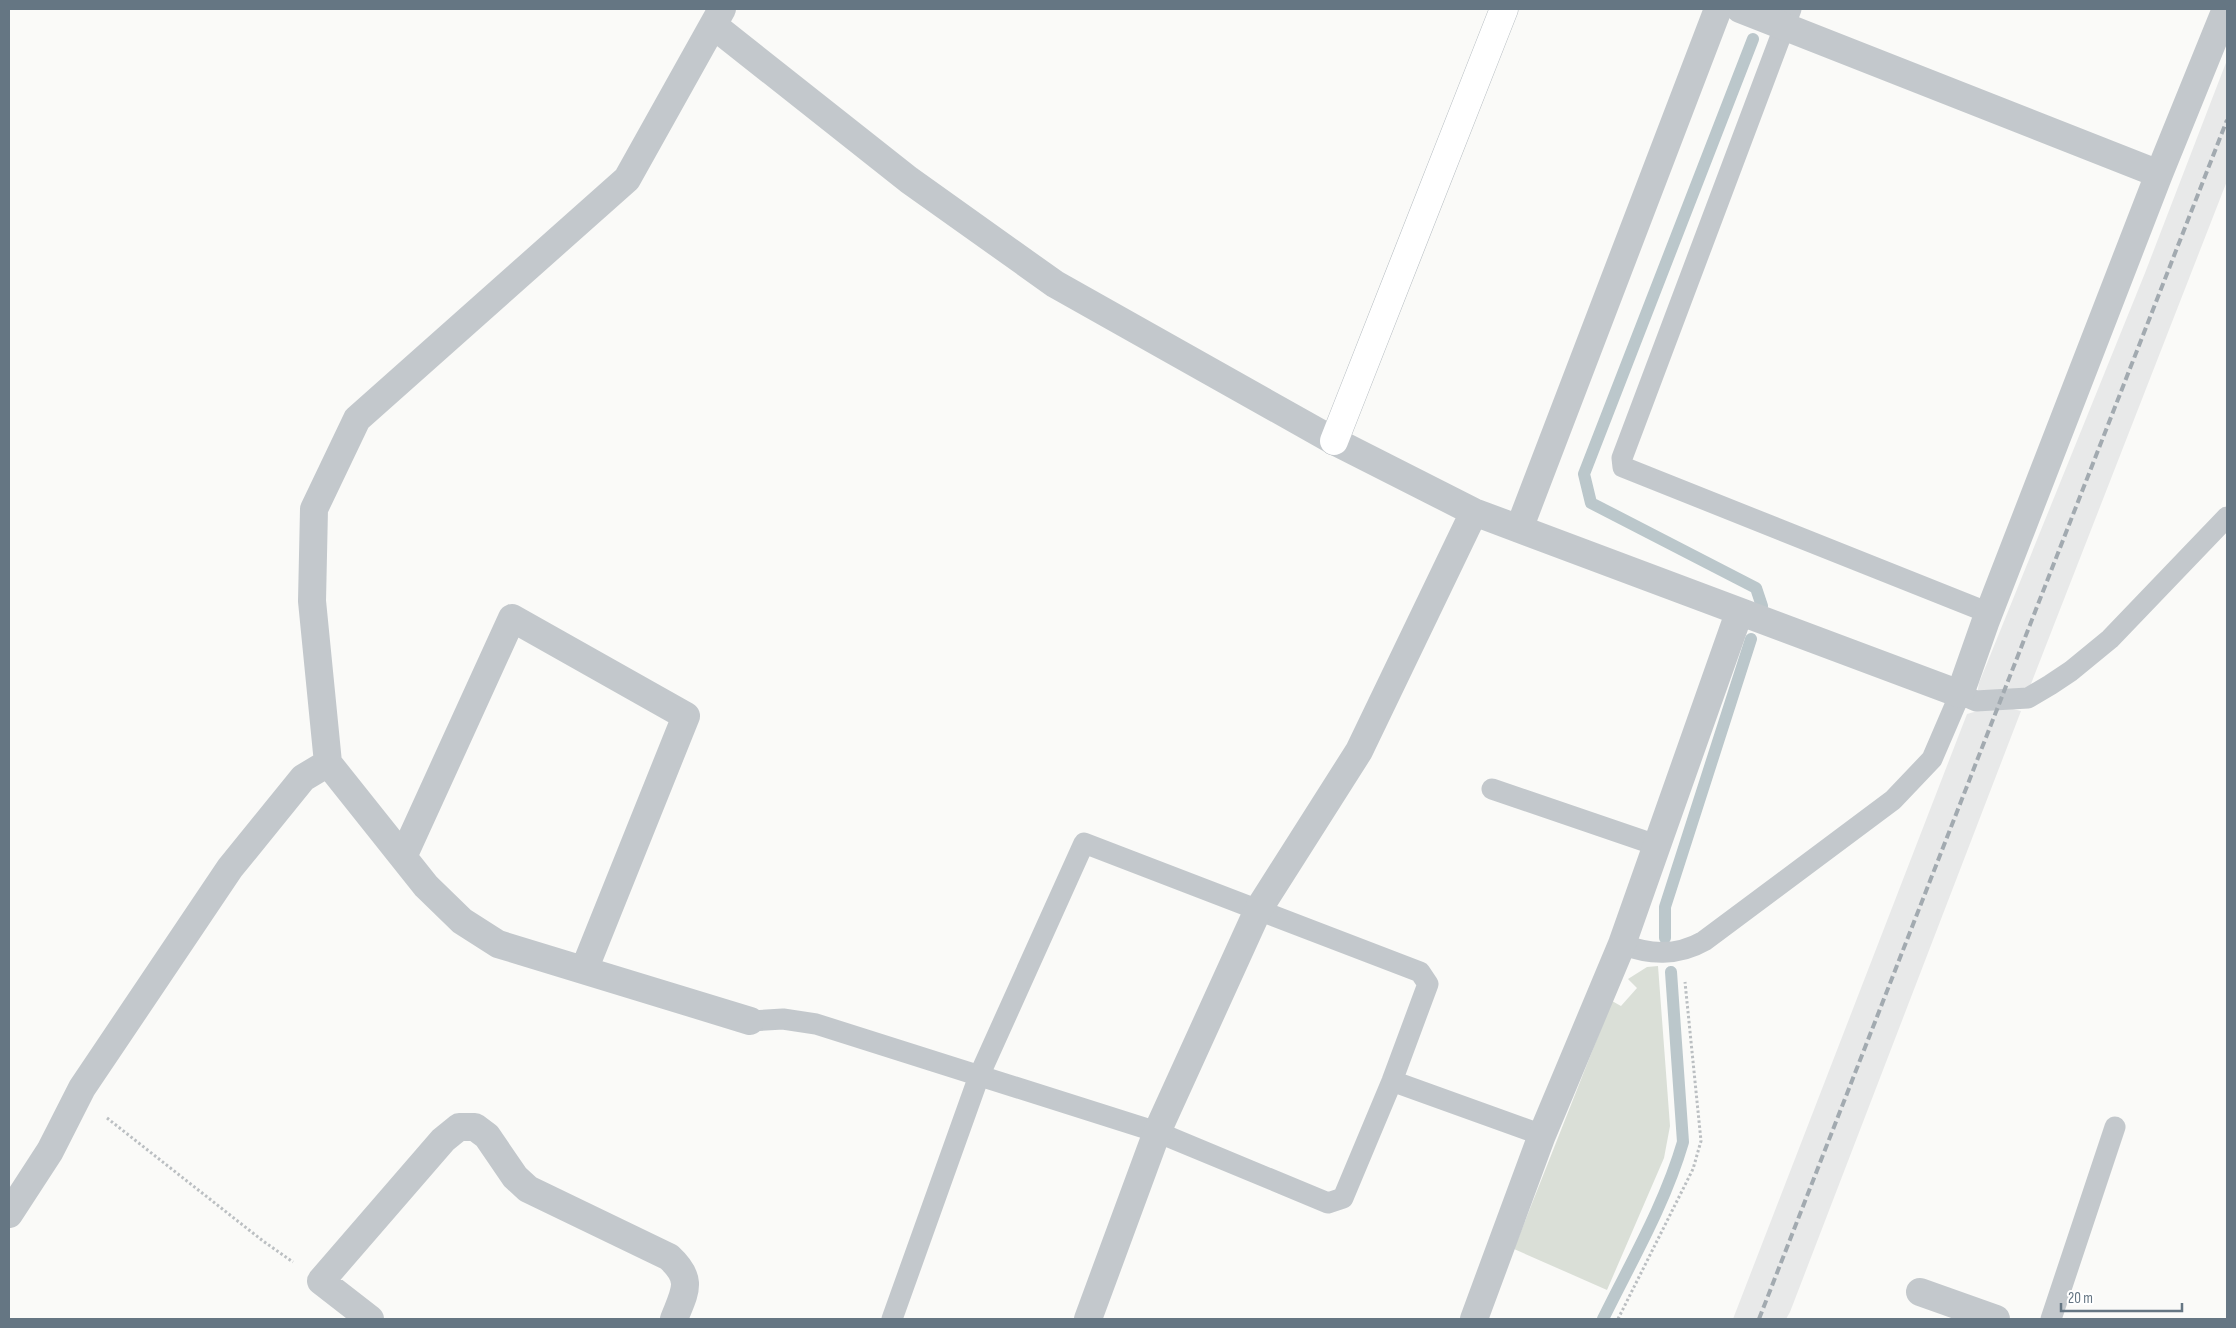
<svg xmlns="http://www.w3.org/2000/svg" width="2236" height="1328" font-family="'Sofia Sans Condensed',sans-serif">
<rect width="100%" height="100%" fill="#fafaf8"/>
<path fill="#e8e9e9" d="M2227 60V181L2029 689 1977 694 1979 683 2145 273Z
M2009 708 2021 711 1790 1312 1786 1319H1733L1967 714 1981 710Z"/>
<path fill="#dadfd7" d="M1658 966 1670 1126 1664 1158 1607 1290 1514 1249 1612 1001 1621 1006 1637 988 1628 979 1647 967Z"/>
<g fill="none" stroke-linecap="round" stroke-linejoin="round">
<path stroke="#bbc7cb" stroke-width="12" d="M1753 39 1584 474 1591 503 1756 588 1762 606
M1665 938V907L1751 639
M1603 1319C1631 1262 1665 1204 1683 1142L1671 972"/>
<g stroke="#b3babf" stroke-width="29">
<path id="secondary" d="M1334 441 1504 9"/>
</g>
<path stroke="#bbbfc2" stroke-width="3" stroke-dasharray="2.5 2.5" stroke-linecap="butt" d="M107 1118 263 1241 293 1262
M1618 1319 1693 1169 1701 1141 1685 982"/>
<path stroke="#c3c8cc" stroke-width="21" d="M1791 9 1622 458 1623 467 1989 613
M1492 789 1656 845
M1622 944C1649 955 1678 956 1704 941L1893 800 1932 759 1960 694 1976 701 2028 698 2050 685 2071 671 2110 639 2227 517
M750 1021 783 1019 816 1024 1157 1132 1328 1203 1343 1198 1392 1081 1428 984 1420 972 1084 843 979 1076 892 1319
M1392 1081 1542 1135
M2051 1319 2115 1127"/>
<path stroke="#c3c8cc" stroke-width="28" d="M1740 9 2159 174
M713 25 909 180 1055 284 1334 441 1474 512 1960 694 1985 623 2159 174 2226 9
M1519 529 1718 9
M328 763 426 886 462 921 498 944 750 1021
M403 857 512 618 686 716 584 970
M9 1214 50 1151 82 1088 230 868 303 778 328 763 312 601 314 509 357 419 627 179 722 9
M1920 1292 1996 1319
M370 1319 321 1281 443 1140 459 1127H475L487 1136 515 1177 528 1189 669 1257C694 1280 685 1291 674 1319
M1088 1319 1157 1132 1258 910 1359 751 1474 512
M1474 1319 1542 1135 1622 944 1739 613"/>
<use href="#secondary" stroke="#fff" stroke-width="28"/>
<path stroke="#a2aab0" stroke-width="4" stroke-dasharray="8 4" stroke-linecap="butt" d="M1759 1319 2227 120"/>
</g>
<rect width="2236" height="1328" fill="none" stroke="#657683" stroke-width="20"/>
<path d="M2061 1303v8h121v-8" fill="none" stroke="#657683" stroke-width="2.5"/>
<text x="2068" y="1303" font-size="15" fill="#657683" stroke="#ffffff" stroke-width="4" paint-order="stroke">20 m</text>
</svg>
